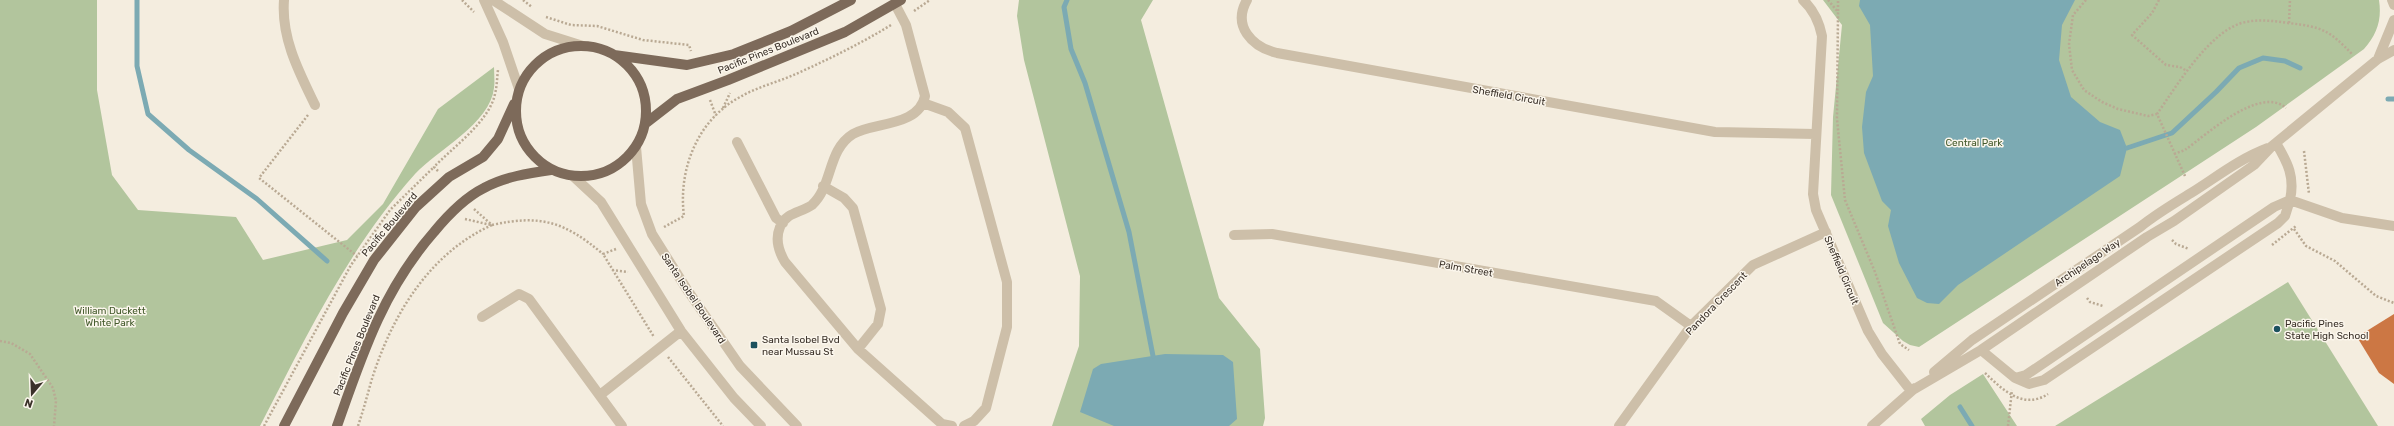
<svg xmlns="http://www.w3.org/2000/svg" width="2394" height="426" font-family="Rubik,sans-serif">
<rect width="100%" height="100%" fill="#f4eddf"/>
<path fill="#b2c59d" d="M0 0H97V90L112 175 138 210 236 217 263 260 347 240 383 204 438 109 494 67C494 74 495 81 494 88 490 124 437 150 415 174 348 249 306 337 260 426H0Z
M1019 0H1153L1141 20 1219 298 1260 349 1265 418 1263 426H1052L1079 346 1080 276 1024 60 1017 16Z
M1823 0H2379C2382 20 2377 34 2364 49L2256 127 1919 347 1910 345 1903 341 1883 323 1831 195 1833 117 1842 25Z
M2288 282 2378 426H2055Z
M1983 374 2017 426H1925L1921 419 1950 395Z"/>
<path fill="#7caab3" d="M1860 0H2075L2062 25 2059 60 2071 97 2100 122 2120 130 2127 148 2120 176 1958 285 1939 304 1927 303 1917 298 1899 263 1888 226 1891 210 1882 201 1864 153 1862 127 1866 92 1873 76 1870 25 1859 6Z
M1165 354 1223 355 1233 362 1237 419 1229 426H1114L1080 412 1093 369 1101 364Z"/>
<g fill="none" stroke-linecap="round" stroke-linejoin="round">
<path stroke="#7caab3" stroke-width="5" d="M137 0V66L148 114 189 150 257 199 327 261
M1067 0 1064 7 1071 49 1085 83 1129 232 1153 356
M2388 99H2394
M2127 148 2172 133 2216 92 2239 68 2263 58 2285 61 2300 68
M1960 407 1972 426"/>
</g>
<path fill="#c74" d="M2394 314V384L2379 373 2357 337Z"/>
<g fill="none" stroke-linecap="round" stroke-linejoin="round">
<path stroke="#b9a993" stroke-width="2.5" stroke-dasharray="2 2" stroke-linecap="butt" d="M462 0 474 12
M523 0 532 7
M1828 0 1838 12 1837 119 1845 200 1875 272 1900 344 1909 350
M2086 0 2073 15 2069 44 2072 70 2084 90 2102 102 2118 109 2148 116 2157 114 2185 176
M2159 0 2152 13 2132 35 2166 65 2180 67 2187 71
M914 11 930 0
M1838 11V0
M546 17 571 25 597 26 643 40 689 45 691 51
M2289 23 2290 0
M710 100 716 116
M723 108 730 93
M2157 114C2176 87 2211 28 2246 22 2260 19 2274 21 2288 23 2323 27 2329 30 2353 55
M308 115 259 178 357 256
M2304 151 2309 194
M2174 154 2185 150C2206 135 2260 85 2286 108
M438 171 434 167C453 147 489 122 495 94 497 86 497 78 498 70
M474 209 492 225C541 214 565 222 603 254
M465 219 491 225
M664 227 684 216C678 170 697 120 740 97 757 87 778 82 796 74 829 59 860 44 891 25
M2294 229 2306 246 2335 261 2376 296 2394 303
M2172 240 2176 244 2189 249
M2272 245 2296 226
M616 249 603 254 654 337
M612 270 628 272
M2087 298 2090 302 2103 306
M0 341 11 343 30 354 53 388 56 401 54 426
M668 357 723 426
M1985 373C2003 390 2023 410 2048 394
M264 426 351 265 390 210 434 167
M358 426C363 411 367 397 371 382 391 317 428 254 492 225
M2008 426 2012 390"/>
<path stroke="#cdbfa9" stroke-width="10" d="M284 0C281 38 299 72 315 105
M484 0 503 42 519 89
M493 0 545 34 583 46
M1247 0C1232 26 1252 47 1277 53L1715 132 1815 134
M1803 0C1814 10 1819 21 1822 36L1813 194 1816 210 1868 331 1882 354 1911 391
M2392 0 2394 5
M895 4 906 25 925 96C919 127 873 122 853 134 827 150 833 186 812 205 801 213 786 212 780 227 775 239 779 252 785 262L858 349 942 424 952 426
M2378 59 2394 20
M923 103 948 112 965 128 1007 282V327L986 408 974 421 964 426
M737 142 776 218 783 223
M636 147 641 204 652 234 686 288 740 366 797 426
M573 176 601 202 681 331 734 398 761 426
M823 186 844 198 853 208 881 309 878 324 858 349
M1234 235 1272 234 1656 301 1691 326
M482 317 519 294 529 299 622 426
M1981 350 2015 378 2026 375 2274 207 2290 200C2295 177 2288 163 2276 143
M1934 372 1972 340 2140 227C2156 214 2173 204 2191 193 2218 176 2239 159 2268 148
M2015 378 2029 384 2044 380 2278 223 2285 216 2290 200 2342 218 2394 226
M1911 391 1981 350 2147 237 2174 221 2254 165 2272 146 2378 59 2394 50
M600 395 681 331
M1619 426 1691 326 1753 265 1826 232
M1872 426 1915 388"/>
<path stroke="#7d6a5a" stroke-width="10" d="M516 111a65 65 0 1 1 130 0a65 65 0 1 1-130 0Z
M614 55 687 65 734 54 791 31 851 0
M646 123 677 99 728 80 845 32 901 0
M284 426 343 313 374 260 416 207 449 177 483 157 498 139 514 104
M337 426C362 355 383 290 434 232 448 215 464 198 484 188 504 177 529 173 551 170"/>
</g>
<g fill="#1c525f" stroke="#fbf6ec" stroke-width="1.5">
<circle cx="2277" cy="329" r="4"/>
<rect x="750" y="341" width="8" height="8" rx="2"/>
</g>
<g text-anchor="middle" stroke-width="3" stroke-linejoin="round" paint-order="stroke">
<g font-size="10" fill="#3a3129" stroke="#fbf6ec">
<text transform="translate(768 50) rotate(-22)" y="4">Pacific Pines Boulevard</text>
<text transform="translate(1509 95) rotate(10)" y="4">Sheffield Circuit</text>
<text transform="translate(389 224) rotate(-50)" y="4">Pacific Boulevard</text>
<text transform="translate(2087 262) rotate(-34)" y="4">Archipelago Way</text>
<text transform="translate(1466 268) rotate(10)" y="4">Palm Street</text>
<text transform="translate(1842 270) rotate(67)" y="4">Sheffield Circuit</text>
<text transform="translate(694 298) rotate(56)" y="4">Santa Isobel Boulevard</text>
<text transform="translate(1716 303) rotate(-46)" y="4">Pandora Crescent</text>
<text transform="translate(356 345) rotate(-68)" y="4">Pacific Pines Boulevard</text>
</g>
<g font-size="10" fill="#435a2c" stroke="#fbf6ec">
<text x="1974" y="146">Central Park</text>
<text x="110" y="314">William Duckett<tspan x="110" dy="12">White Park</tspan></text>
</g>
<g font-size="10" fill="#3a3129" stroke="#fbf6ec" text-anchor="start">
<text x="2285" y="327">Pacific Pines<tspan x="2285" dy="12">State High School</tspan></text>
<text x="762" y="343">Santa Isobel Bvd<tspan x="762" dy="12">near Mussau St</tspan></text>
</g>
</g>
<g transform="translate(32 394) rotate(199)" stroke="#fbf6ec" stroke-width="3" paint-order="stroke">
<path d="M0-3L7 15L0 10L-7 15Z" fill="#3a3129"/>
<text y="-6" font-size="11" font-weight="bold" text-anchor="middle" fill="#3a3129">N</text>
</g>
</svg>
